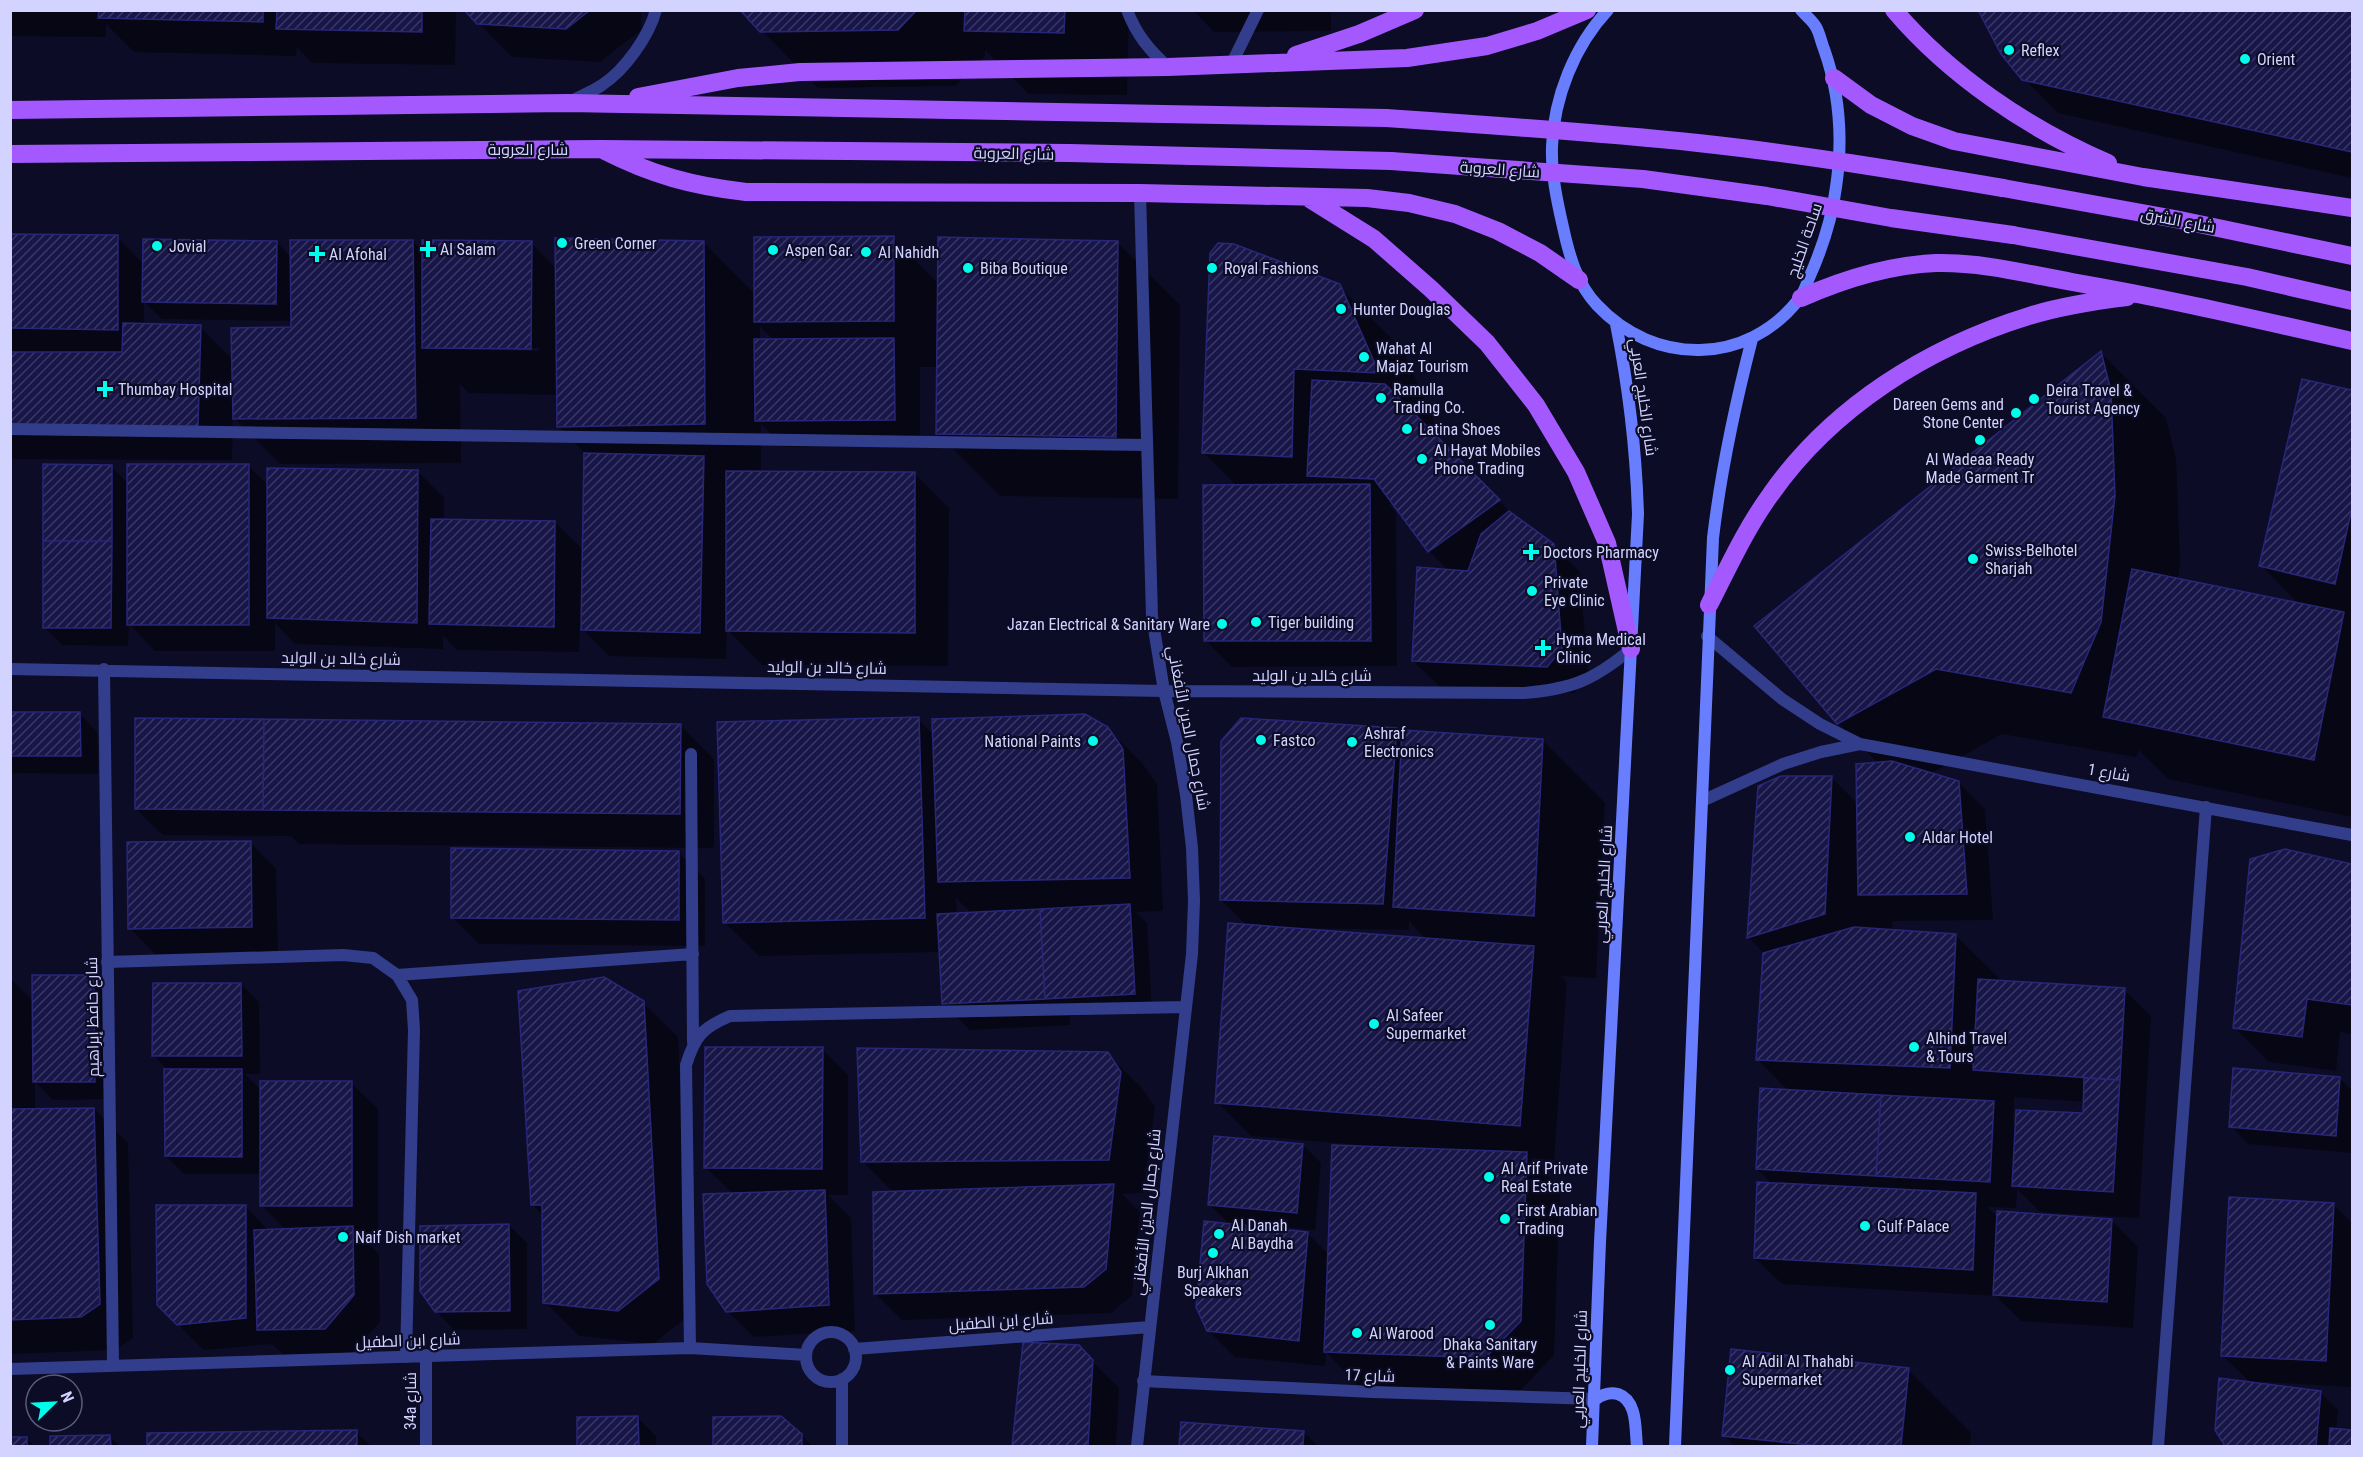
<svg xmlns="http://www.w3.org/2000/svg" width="2363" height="1457" font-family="'Roboto Condensed',Cairo,sans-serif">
<defs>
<pattern id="building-hatch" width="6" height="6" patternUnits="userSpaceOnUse" patternTransform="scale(1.5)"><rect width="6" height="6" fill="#181649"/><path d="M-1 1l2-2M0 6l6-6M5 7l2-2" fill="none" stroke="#393764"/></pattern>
</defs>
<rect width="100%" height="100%" fill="#0c0c26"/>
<path fill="#0007" fill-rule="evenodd" d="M10 10H456L455 65 312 63 297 47 296 56 134 52 106 24V37L10 36Z
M466 10H641V30L600 62 512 57Z
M742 10H1129L1127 95 1029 94 985 50V56L955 86 818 88Z
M1193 10H1331V31L1214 32Z
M1979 10H2352V178L2058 113 2024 79Z
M10 236 117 237 144 264 276 242 292 258 413 241 424 252 531 243 557 269 704 243 755 294 893 238 939 284 1117 242 1180 305 1178 499 1000 496 937 433 938 367H920V446L783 447 761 424V473L915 474 949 508 948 666 762 665 727 629 726 659 609 656 580 627 579 652 457 650 443 635V649L295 644 275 623V651H155L129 624 128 646 62 645 44 627 112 467 128 484 248 466 269 486 418 472 444 498V520L555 522 584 551 586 454 558 426V395L469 393 460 384 461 463 280 464 233 417 232 460 10 459ZM144 302 162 319 293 321V329L233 360 200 327 144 325ZM760 326 774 340 760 341ZM467 347 539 348V351L467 350Z
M1339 286 1402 349 1440 435H1434L1516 518 1553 546 1580 572 1588 676 1574 693 1440 687 1413 661 1449 571 1429 551 1395 505 1388 504 1396 512 1397 666 1232 667 1205 640 1237 486 1203 452ZM1471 566 1469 573 1462 572Z
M2101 353 2166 418 2176 458 2180 562 2178 580 2300 605 2261 565 2304 381 2352 392V817L2168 779 2139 750 2136 757 2002 734 1930 774 1958 782 1985 809 1993 920 1893 921 1892 931 1955 935 2003 982 2124 990 2151 1016 2139 1218 2040 1212 2017 1189 2016 1208 1987 1207 1998 1217 2111 1220 2138 1247 2133 1328 2021 1321 1996 1296 1782 1284 1755 1258 1773 1185 1757 1169 1789 1091 1757 1059 1764 953 1749 938 1760 787 1832 778 1858 804 1879 764 1838 723 1756 626ZM2014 1097 2085 1102 2084 1115 2017 1126 2013 1122Z
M10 714H80L97 732 98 774 10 773Z
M918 719 934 735 1107 728 1142 763 1157 784 1163 911 1136 912 1147 923 1152 1011 1070 1016V1025L970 1030 944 1004 941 952 759 956 724 922ZM956 898 972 914 957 915Z
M680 725 714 759V848L299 844 291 836 163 835 136 809Z
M1396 730 1403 737 1542 740 1605 803 1596 978 1561 976 1567 982 1554 1160 1530 1158 1560 1188 1554 1355 1519 1392 1359 1386 1326 1352 1325 1366 1235 1357 1208 1330 1230 1225 1209 1204 1303 1145 1321 1163 1315 1230 1253 1224 1252 1227 1307 1233 1329 1255 1360 1145 1251 1136 1217 1102 1247 926 1221 900ZM1409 921 1427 940 1304 930 1305 928 1409 930Z
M250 842 276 869 278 953 156 955 130 928Z
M2285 850 2352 865V1034L2340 1032 2336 1071 2269 1062 2235 1028Z
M679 853 705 879V946L479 944 452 917Z
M93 976 111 994 112 1099 53 1100 35 1082V1110L94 1109 128 1143 133 1338 115 1350 10 1354V978L34 1002Z
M241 984 259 1002 260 1074H245L261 1090 351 1083 378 1109V1232H357L379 1254 380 1322 351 1355 285 1356 272 1344 204 1350 158 1305 245 1206 269 1231 286 1230 261 1205V1174H184L166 1156 168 1070 154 1056Z
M643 1003 678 1037 692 1313 653 1344 579 1336 545 1302 544 1216 533 1205Z
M822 1049 848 1075V1195H828L851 1218 855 1331 754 1337 727 1311 733 1194 705 1167Z
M1107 1054 1142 1088 1155 1107 1143 1193 1122 1194 1140 1212 1132 1295 1111 1313 902 1320 876 1294 894 1193 862 1161Z
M2340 1078 2352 1091V1153L2248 1144 2231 1126Z
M2334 1205 2352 1223V1387L2262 1382V1385L2320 1392 2338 1410 2336 1430 2352 1432V1446H2227L2216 1430 2251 1383 2222 1355Z
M509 1225 527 1243V1329L454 1330 436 1311Z
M1024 1344 1078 1347 1119 1388 1116 1446H1013Z
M1908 1370 1971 1433 1970 1446H1735L1723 1435Z
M638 1418 656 1436V1446H579L578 1419Z
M715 1419 801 1435 812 1446H715Z
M1182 1423 1304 1432 1318 1446H1181Z
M356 1432 371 1446H149V1435Z
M51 1437H110L120 1446H51Z
M26 1438 35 1446H10V1439Z"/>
<path fill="url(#building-hatch)" stroke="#282678" stroke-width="1.5" d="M99 10H263V22L98 18Z
M277 10H422V32L276 29Z
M464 10H590L566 29 477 24Z
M740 10H917L898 30 760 32Z
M965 10H1065L1064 33 964 31Z
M1978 10H2352V152L2022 80 2001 54Z
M10 234 118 235V330L10 328Z
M894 236V321L754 322V237Z
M938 237 1118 241 1116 437 936 434Z
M555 238 704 241 705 424 557 427Z
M143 239 277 241 276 304 142 302Z
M290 240H413L416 418 233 419 231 328 291 327Z
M422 240 532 241 531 349 422 348Z
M1218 243 1234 244 1340 284 1379 373 1294 369 1292 457 1202 453 1210 253Z
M123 323 201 325 198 426 10 425V352H122Z
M894 338 895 420 755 421 754 339Z
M2101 351 2111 391 2115 496 2101 622 2071 693 1936 669 1837 724 1754 626Z
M2302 379 2352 390V508L2335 584 2259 566Z
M1312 380 1385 384 1500 500 1428 552 1374 479 1307 476Z
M584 453 704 456 700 633 581 630Z
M43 464 112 465V541H43Z
M127 464H249V625H127Z
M267 468 418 470 417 623 267 618Z
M726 471 915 472V633L726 631Z
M1370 484 1371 641H1204L1203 485Z
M1509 511 1554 544 1562 649 1547 667 1412 661 1417 567 1468 571 1481 534Z
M431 519 555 521 554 627 429 624Z
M43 541H112L111 628H43Z
M2132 569 2344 612 2314 760 2103 717Z
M10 712H80L81 756H10Z
M1085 714 1108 727 1123 749 1130 878 938 882 932 719Z
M919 717 925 918 723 923 717 722Z
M135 718 264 719 263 810 135 809Z
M1241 718 1397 728 1383 904 1220 900 1221 741Z
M264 719 681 724 680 814 263 810Z
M1402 730 1543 739 1534 916 1393 907Z
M1892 761 1959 781 1967 894 1858 895 1856 764Z
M1781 776H1832L1825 914 1747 938 1758 786Z
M251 841 252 927 128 929 127 842Z
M451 848 679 851V920L451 918Z
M2285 849 2352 864V1005L2307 999 2302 1037 2233 1028 2250 859Z
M1130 904 1135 994 1045 999 1040 909Z
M1040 909 1045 999 942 1004 937 914Z
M1228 923 1534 946 1520 1126 1215 1103Z
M1854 927 1956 934 1950 1068 1756 1060 1763 953Z
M32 975H94L95 1082H33Z
M604 977 644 1001 659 1279 618 1311 543 1303 542 1205H531L518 991Z
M1978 979 2125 988 2120 1080 1973 1070Z
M153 983H241L242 1056H152Z
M705 1047H823L822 1169 704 1168Z
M857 1048 1108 1052 1121 1072 1109 1160 861 1162Z
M2233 1068 2340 1077 2336 1136 2229 1127Z
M164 1069H242V1157L165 1156Z
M2084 1078 2120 1080 2113 1192 2012 1186 2016 1110 2083 1113Z
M260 1081H352V1206H260Z
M1760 1088 1881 1095 1876 1176 1756 1169Z
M1881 1095 1994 1101 1990 1182 1876 1176Z
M94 1108 100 1304 81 1317 10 1320V1109Z
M1214 1136 1303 1144 1297 1213 1208 1205Z
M1332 1145 1527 1152 1521 1321 1485 1358 1324 1352Z
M1757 1182 1976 1193 1973 1270 1754 1258Z
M1114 1184 1106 1269 1084 1287 874 1294 873 1192Z
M825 1190 829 1305 726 1312 707 1284 703 1194Z
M2229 1197 2334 1203 2326 1361 2221 1356Z
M156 1205H246V1318L177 1325 157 1305Z
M1997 1211 2112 1219 2107 1302 1993 1295Z
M1204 1221 1308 1232 1299 1341 1207 1331 1196 1307Z
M509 1224 510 1311 435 1312 420 1291V1226Z
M353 1226 354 1295 325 1329 257 1330 254 1230Z
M1023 1342 1079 1345 1093 1360 1088 1446H1012Z
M1731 1349 1909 1368 1901 1446H1821L1722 1436Z
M2219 1378 2321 1391 2316 1446H2225L2215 1430Z
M638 1416 639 1446H577V1417Z
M781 1416 802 1434V1446H713V1417Z
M1181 1422 1304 1431 1303 1446H1179Z
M2330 1428 2352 1430V1446H2329Z
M357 1430V1446H147V1433Z
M110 1435 111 1446H50V1436Z
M10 1437H27V1446H10Z"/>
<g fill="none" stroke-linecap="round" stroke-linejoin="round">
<path stroke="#323e8b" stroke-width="12" d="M1231 65 1258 10
M691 754 693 1042
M107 962 343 955 373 958 397 975 412 1000 414 1030 406 1357
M397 975 693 954
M1143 1381 1373 1392 1596 1399"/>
<path stroke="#323e8b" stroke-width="12" d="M1127 10C1136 34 1149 50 1168 67
M569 102C580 96 592 92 602 85 625 70 649 36 656 10
M10 429 1147 445
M1707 636 1782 699 1820 724 1860 744 2352 835
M10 669 1164 691 1524 693C1572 689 1594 680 1631 649
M104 669 113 1364
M1702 801 1783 764 1821 752 1860 744
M806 1357a25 25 0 1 1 50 0a25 25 0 1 1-50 0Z
M690 1348 686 1065C695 1036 702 1028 730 1016L1186 1007
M854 1349 1150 1327
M426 1355V1446
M10 1369 690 1348 806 1355
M842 1446V1379
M1137 1446 1192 954 1194 901 1192 848 1186 795 1177 742 1164 691 1152 616 1140 193
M2158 1446 2206 807"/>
<path stroke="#697eff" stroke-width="12" d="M1608 10C1574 46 1554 98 1552 146 1551 173 1557 201 1563 227 1569 255 1577 284 1597 305 1654 366 1747 366 1799 299 1804 293 1806 285 1809 278 1822 249 1832 219 1836 187 1843 140 1840 94 1824 49 1821 42 1820 34 1816 27 1813 21 1806 16 1801 10
M1596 1399C1603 1394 1610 1392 1618 1394 1638 1401 1635 1430 1637 1446
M1592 1446 1600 1242 1638 514C1636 448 1629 389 1616 324
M1675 1446 1713 538C1721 470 1735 405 1752 339"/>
<path stroke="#a459ff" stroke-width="18" d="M1894 10C1950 76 2029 129 2108 163
M1296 55 1359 34 1415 10
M1834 78 1871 105 1912 126 1954 141 2143 177 2352 208
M638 97 738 78 800 72 1168 67 1407 58 1487 46 1537 31 1587 10
M10 110 567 103 1386 118
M605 151C652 175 693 186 746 192L1140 193 1367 198 1409 203 1455 214 1498 231 1540 253 1579 280
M10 154 601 149 1070 153 1391 161
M2003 188 2175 219 2352 256
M1310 199 1374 239 1431 289 1487 343 1536 405 1576 472 1607 543 1631 649
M2013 235 2247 277 2352 301
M1801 298C1844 279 1888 265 1936 263 1982 262 2028 274 2072 282 2166 298 2259 320 2352 341
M1709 605C1728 568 1746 528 1771 494 1832 407 1928 347 2029 316 2061 306 2094 301 2127 297"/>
<path stroke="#a459ff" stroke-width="18" d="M1386 118C1490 125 1594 132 1698 143 1800 154 1902 171 2003 188
M1391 161 1643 179 1767 196 1891 218 2013 235"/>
</g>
<g fill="#00fdeb" stroke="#0c0c26" stroke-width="2">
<circle cx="2009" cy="50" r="6"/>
<circle cx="2245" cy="59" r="6"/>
<circle cx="562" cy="243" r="6"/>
<circle cx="157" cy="246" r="6"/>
<path d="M425 240h6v6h6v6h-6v6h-6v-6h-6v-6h6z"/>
<circle cx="773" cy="250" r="6"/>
<circle cx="866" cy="252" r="6"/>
<path d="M314 245h6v6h6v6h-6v6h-6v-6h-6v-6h6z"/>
<circle cx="968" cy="268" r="6"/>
<circle cx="1212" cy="268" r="6"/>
<circle cx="1341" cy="309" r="6"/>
<circle cx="1364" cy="357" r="6"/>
<path d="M102 380h6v6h6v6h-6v6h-6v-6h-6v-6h6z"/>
<circle cx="1381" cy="398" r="6"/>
<circle cx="2034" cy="399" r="6"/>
<circle cx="2016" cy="413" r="6"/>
<circle cx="1407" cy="429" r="6"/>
<circle cx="1980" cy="440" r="6"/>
<circle cx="1422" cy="459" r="6"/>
<path d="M1528 543h6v6h6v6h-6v6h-6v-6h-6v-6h6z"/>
<circle cx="1973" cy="559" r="6"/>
<circle cx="1532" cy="591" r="6"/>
<circle cx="1256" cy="622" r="6"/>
<circle cx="1222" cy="624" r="6"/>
<path d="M1540 639h6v6h6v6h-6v6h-6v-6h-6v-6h6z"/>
<circle cx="1261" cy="740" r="6"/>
<circle cx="1093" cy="741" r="6"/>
<circle cx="1352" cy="742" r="6"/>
<circle cx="1910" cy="837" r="6"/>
<circle cx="1374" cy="1024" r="6"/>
<circle cx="1914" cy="1047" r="6"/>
<circle cx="1489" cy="1177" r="6"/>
<circle cx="1505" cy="1219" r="6"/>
<circle cx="1865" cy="1226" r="6"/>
<circle cx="1219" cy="1234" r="6"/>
<circle cx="343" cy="1237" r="6"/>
<circle cx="1213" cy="1253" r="6"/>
<circle cx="1490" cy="1325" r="6"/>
<circle cx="1357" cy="1333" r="6"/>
<circle cx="1730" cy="1370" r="6"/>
</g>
<g text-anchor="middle" stroke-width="4.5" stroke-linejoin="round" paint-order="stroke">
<g font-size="16" fill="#d2d4ff" stroke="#0c0c26" text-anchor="start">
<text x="2021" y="56">Reflex</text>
<text x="2257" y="65">Orient</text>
<text x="574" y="249">Green Corner</text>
<text x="169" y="252">Jovial</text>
<text x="440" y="255">Al Salam</text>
<text x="785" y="256">Aspen Gar.</text>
<text x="878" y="258">Al Nahidh</text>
<text x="329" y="260">Al Afohal</text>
<text x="980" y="274">Biba Boutique</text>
<text x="1224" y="274">Royal Fashions</text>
<text x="1353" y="315">Hunter Douglas</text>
<text x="1376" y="354">Wahat Al<tspan x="1376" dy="18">Majaz Tourism</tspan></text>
<text x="118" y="395">Thumbay Hospital</text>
<text x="1393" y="395">Ramulla<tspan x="1393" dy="18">Trading Co.</tspan></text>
<text x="2046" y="396">Deira Travel &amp;<tspan x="2046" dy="18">Tourist Agency</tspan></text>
<text x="2004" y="410" text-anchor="end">Dareen Gems and<tspan x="2004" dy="18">Stone Center</tspan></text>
<text x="1419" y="435">Latina Shoes</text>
<text x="1434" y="456">Al Hayat Mobiles<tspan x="1434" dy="18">Phone Trading</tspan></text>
<text x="1980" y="465" text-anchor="middle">Al Wadeaa Ready<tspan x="1980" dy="18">Made Garment Tr</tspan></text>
<text x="1985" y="556">Swiss-Belhotel<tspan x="1985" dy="18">Sharjah</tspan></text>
<text x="1543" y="558">Doctors Pharmacy</text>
<text x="1544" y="588">Private<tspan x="1544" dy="18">Eye Clinic</tspan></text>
<text x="1268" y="628">Tiger building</text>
<text x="1210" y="630" text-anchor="end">Jazan Electrical &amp; Sanitary Ware</text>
<text x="1556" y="645">Hyma Medical<tspan x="1556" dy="18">Clinic</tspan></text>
<text x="1364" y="739">Ashraf<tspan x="1364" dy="18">Electronics</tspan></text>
<text x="1273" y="746">Fastco</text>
<text x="1081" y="747" text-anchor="end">National Paints</text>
<text x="1922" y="843">Aldar Hotel</text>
<text x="1386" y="1021">Al Safeer<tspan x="1386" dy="18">Supermarket</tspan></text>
<text x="1926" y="1044">Alhind Travel<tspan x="1926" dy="18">&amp; Tours</tspan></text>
<text x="1501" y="1174">Al Arif Private<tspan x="1501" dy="18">Real Estate</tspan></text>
<text x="1517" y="1216">First Arabian<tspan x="1517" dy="18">Trading</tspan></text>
<text x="1231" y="1231">Al Danah<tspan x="1231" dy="18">Al Baydha</tspan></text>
<text x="1877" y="1232">Gulf Palace</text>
<text x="355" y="1243">Naif Dish market</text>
<text x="1213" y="1278" text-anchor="middle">Burj Alkhan<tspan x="1213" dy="18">Speakers</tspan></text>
<text x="1369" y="1339">Al Warood</text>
<text x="1490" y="1350" text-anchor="middle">Dhaka Sanitary<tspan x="1490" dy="18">&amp; Paints Ware</tspan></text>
<text x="1742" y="1367">Al Adil Al Thahabi<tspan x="1742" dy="18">Supermarket</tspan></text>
</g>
<g font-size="16" fill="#d2d4ff" stroke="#0c0c26">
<text x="528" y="155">شارع العروبة</text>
<text transform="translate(1014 153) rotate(1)" y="6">شارع العروبة</text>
<text transform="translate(1500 169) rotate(4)" y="6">شارع العروبة</text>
<text transform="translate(2178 220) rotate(11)" y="6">شارع الشرق</text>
<text transform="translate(1804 240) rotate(-71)" y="6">ساحة الخليج</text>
<text transform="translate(1644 397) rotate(82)" y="6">شارع الخليج العربي</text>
<text transform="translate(341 658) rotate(1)" y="6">شارع خالد بن الوليد</text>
<text transform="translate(827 667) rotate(1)" y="6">شارع خالد بن الوليد</text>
<text x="1312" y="681">شارع خالد بن الوليد</text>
<text transform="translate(1189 728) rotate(79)" y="6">شارع جمال الدين الأفغاني</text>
<text transform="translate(2109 772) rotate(10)" y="6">شارع 1</text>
<text transform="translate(1603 884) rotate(-87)" y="6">شارع الخليج العربي</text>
<text transform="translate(92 1017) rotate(-91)" y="6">شارع حافظ إبراهيم</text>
<text transform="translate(1146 1212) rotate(-84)" y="6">شارع جمال الدين الأفغاني</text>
<text transform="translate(1001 1321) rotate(-4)" y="6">شارع ابن الطفيل</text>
<text transform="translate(408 1340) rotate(-2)" y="6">شارع ابن الطفيل</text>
<text transform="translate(1579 1369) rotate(-88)" y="6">شارع الخليج العربي</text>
<text transform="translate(1370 1375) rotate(2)" y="6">شارع 17</text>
<text transform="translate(410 1401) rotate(-90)" y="6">34a شارع</text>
</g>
</g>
<rect width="2363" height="1457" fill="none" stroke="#d2d4ff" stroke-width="24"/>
<g transform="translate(54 1403) rotate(66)"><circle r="28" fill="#0c0c26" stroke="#5b5c7d" stroke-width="1.5"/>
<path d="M0-4.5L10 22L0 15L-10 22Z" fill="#00fdeb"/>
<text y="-9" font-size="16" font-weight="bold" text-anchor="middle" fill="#d2d4ff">N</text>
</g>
</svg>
